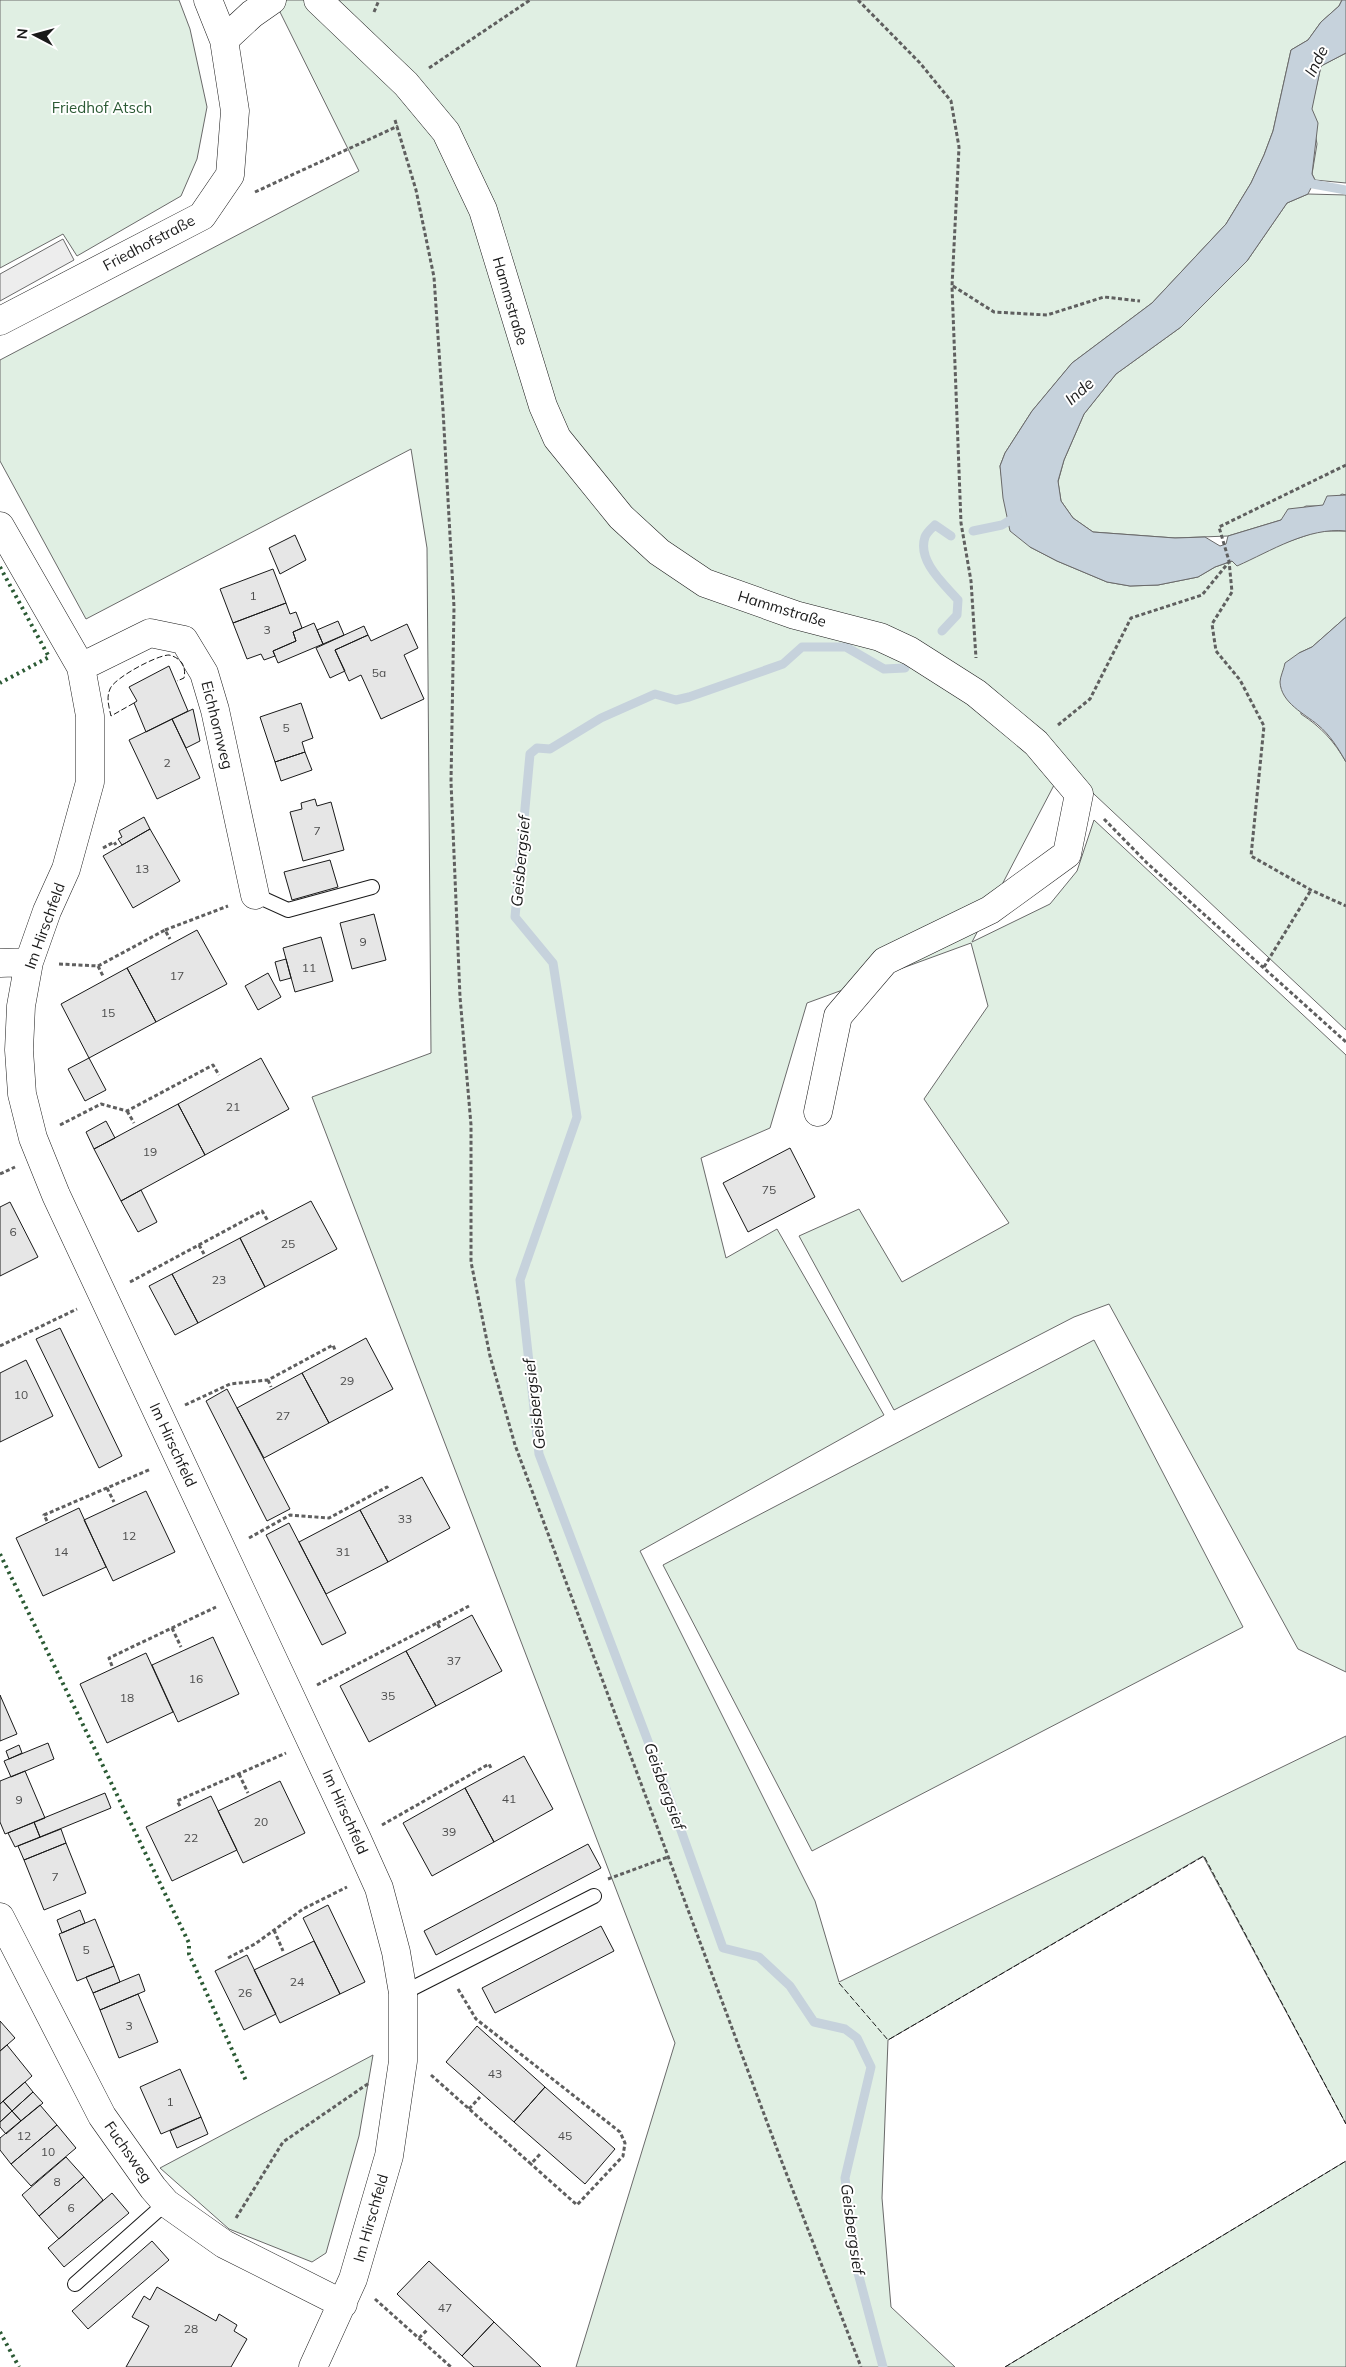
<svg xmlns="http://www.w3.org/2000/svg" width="1346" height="2367" font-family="Mulish,sans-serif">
<rect width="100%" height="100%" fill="#fff"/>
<path fill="#e0efe3" stroke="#6a6a6a" d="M0 0H179L190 29 207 107 197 159 181 196 77 256 63 234 0 268Z
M274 0H1342L1339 6 1321 22 1308 40 1291 50 1273 131 1264 155 1251 183 1226 224 1152 303 1072 363 1032 411 1005 453 1000 466 1002 480 1030 547 1057 561 1107 582 1130 586 1158 585 1198 577 1215 567 1319 531H1346V617L1312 647 1299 653 1301 714C1321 727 1334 741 1346 762V1030L1064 766 972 942 1050 904 1077 871 1094 820 1346 1055V1672L1298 1649 1109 1304 1074 1317 894 1410 799 1236 859 1209 902 1282 1009 1223 924 1099 988 1006 971 943 807 1003 770 1128 701 1158 726 1258 777 1229 884 1415 640 1551 815 1901 839 1982 1346 1736V2124L1203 1856 888 2040 882 2198 891 2307 955 2367H576L675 2043 312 1097 431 1053 427 548 411 449 86 619 0 461V360L359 171Z
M1346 53V183L1315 180 1312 174 1317 144 1311 110 1321 66Z
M1308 194 1346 195V495L1342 494 1323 506H1306L1281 520 1228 536 1175 538 1093 532 1073 518 1061 501 1058 482 1064 460 1084 414 1116 374 1181 327 1247 261 1287 203Z
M1094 1340 1243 1627 812 1851 663 1565Z
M373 2055 359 2136 326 2253 312 2262 229 2229 160 2168Z
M1346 2161V2367H1005Z"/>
<path fill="#ededed" stroke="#6a6a6a" d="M63 239 74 260 0 301V274Z"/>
<path fill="#c6d2dc" stroke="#6a6a6a" d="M1342 0H1346V53L1321 66 1312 109 1318 123 1312 174 1315 180 1308 194 1287 203 1247 261 1181 327 1116 374 1084 414 1064 460 1058 481 1061 501 1073 518 1093 532 1175 538 1205 537 1220 546 1226 544 1228 536 1281 520 1288 509 1323 505 1327 496 1346 495V531C1308 527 1271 551 1237 566L1232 561 1215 567 1198 577 1158 585 1130 586 1107 582 1057 561 1030 547 1010 531 1003 498 1000 466 1005 453 1032 411 1072 363 1152 303 1226 224 1251 183 1264 155 1273 131 1291 50 1308 40 1321 22 1339 6Z
M1346 617V762C1338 748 1330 735 1318 725 1305 714 1281 703 1280 682 1280 677 1284 669 1285 663L1299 653 1312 647Z"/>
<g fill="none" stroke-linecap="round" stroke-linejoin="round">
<path stroke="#c6d2dc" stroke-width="9" d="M1302 182 1346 190
M973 531 1002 525 1017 516
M942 631 957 615 958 600C944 584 917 561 925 537 927 532 932 528 935 525L951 536
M883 2367 857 2269 845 2178 871 2067 857 2038 845 2029 814 2022 790 1986 759 1957 723 1948 668 1794 539 1454 520 1280 577 1117 553 963 515 917 530 754 537 748 550 749 601 718 655 694 676 700 689 697 783 664 802 647H846L884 669 905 668"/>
</g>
<path fill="#e6e6e6" stroke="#1a1a1a" d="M295 535 306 560 280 574 269 548Z
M273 569 286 603 233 623 220 589Z
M286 603 290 614 296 612 302 628 293 632 296 641 273 651 275 656 264 660 261 654 247 659 233 623Z
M338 621 344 635 323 644 317 630Z
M314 623 323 644 278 663 273 651 296 641 293 632Z
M407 624 418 648 404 655 424 699 381 719 361 675 349 681 335 650 368 635 371 641Z
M364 626 368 635 335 650 345 671 330 678 316 648Z
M169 666 188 711 146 732 134 703 137 701 129 687Z
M301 703 313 738 302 742 305 752 275 762 260 717Z
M193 709 200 741 186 748 172 719Z
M172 719 200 778 157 799 129 740Z
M305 752 312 770 281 781 275 762Z
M315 799 317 806 331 802 344 850 303 861 290 812 302 809 301 803Z
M144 817 150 829 122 845 118 839 122 837 119 831Z
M150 829 180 881 133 908 103 856Z
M330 860 338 887 292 900 284 872Z
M374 914 386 960 352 969 340 923Z
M197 930 227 984 156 1022 127 968Z
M321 937 333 981 295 992 283 948Z
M286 959 291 978 280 981 275 962Z
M127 968 156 1022 89 1058 61 1004Z
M268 973 281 997 258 1010 245 986Z
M89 1058 106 1090 85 1101 68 1069Z
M261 1058 289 1109 205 1155 178 1104Z
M178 1104 205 1155 121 1201 94 1149Z
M106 1121 115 1138 94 1149 86 1132Z
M790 1148 815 1197 748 1232 723 1183Z
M141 1190 157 1222 138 1232 121 1201Z
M311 1201 337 1249 265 1287 240 1238Z
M10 1202 38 1257 0 1276V1207Z
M240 1238 265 1287 198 1323 172 1274Z
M172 1274 198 1323 175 1335 149 1286Z
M60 1328 122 1456 99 1468 36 1339Z
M366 1338 393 1389 329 1423 302 1373Z
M26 1360 53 1416 0 1442V1373Z
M302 1373 329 1423 264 1458 237 1408Z
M227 1389 290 1509 267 1521 206 1401Z
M422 1477 450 1528 388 1562 360 1510Z
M146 1491 175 1552 113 1581 84 1520Z
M79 1508 106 1567 43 1596 16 1538Z
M360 1510 388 1562 326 1594 299 1542Z
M289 1523 346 1633 322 1645 266 1535Z
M472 1615 502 1671 436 1706 406 1651Z
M213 1637 239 1694 178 1722 152 1665Z
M406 1651 436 1706 369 1742 340 1686Z
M146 1653 173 1712 107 1743 80 1684Z
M0 1695 17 1734 0 1741Z
M48 1743 54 1759 11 1777 4 1761Z
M19 1745 22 1753 9 1759 6 1751Z
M524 1756 553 1809 494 1842 465 1788Z
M25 1771 45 1818 5 1834 0 1822V1781Z
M280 1781 305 1833 243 1863 218 1811Z
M465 1788 494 1842 432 1876 403 1823Z
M105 1793 111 1808 40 1837 34 1822Z
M211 1796 237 1850 172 1881 146 1827Z
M34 1822 40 1837 15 1847 8 1833Z
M61 1829 66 1843 24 1860 18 1846Z
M66 1843 86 1893 44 1910 24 1860Z
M588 1844 601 1868 436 1955 424 1931Z
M328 1905 365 1982 340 1994 303 1918Z
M80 1910 85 1923 62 1933 57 1920Z
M95 1919 114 1966 77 1981 59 1934Z
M601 1926 614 1951 495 2013 482 1988Z
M314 1941 340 1994 280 2023 254 1970Z
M247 1955 276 2014 244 2030 215 1971Z
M114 1966 120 1982 93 1993 86 1977Z
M139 1974 145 1991 100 2010 93 1993Z
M138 1994 158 2042 119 2058 100 2010Z
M0 2021 15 2038 0 2051Z
M477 2026 545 2087 514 2122 446 2062Z
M7 2045 32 2076 0 2104V2051Z
M180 2069 201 2117 161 2134 140 2087Z
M25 2082 33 2092 12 2111 3 2101Z
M545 2087 615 2149 585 2184 514 2122Z
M33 2092 43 2103 21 2121 12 2111Z
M3 2101 12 2111 0 2122V2104Z
M40 2105 57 2125 11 2164 0 2150V2138Z
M12 2111 21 2121 6 2134 0 2127V2122Z
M201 2117 208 2134 177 2148 170 2131Z
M57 2125 76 2148 31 2186 11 2164Z
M66 2157 84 2177 39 2216 22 2195Z
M84 2177 103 2200 59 2239 39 2216Z
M112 2193 129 2213 64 2267 48 2248Z
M152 2241 169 2260 88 2329 72 2311Z
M429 2261 494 2322 462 2356 397 2294Z
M157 2287 216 2321 219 2314 237 2325 234 2331 247 2339 231 2367H126L149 2326 132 2317 144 2296 150 2300Z
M494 2322 541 2367H474L462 2356Z"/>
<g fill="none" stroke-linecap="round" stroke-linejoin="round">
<g stroke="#1a1a1a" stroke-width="16">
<path id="service" d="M255 895 288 910 372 887
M403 1993 594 1896
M75 2284 166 2203"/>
</g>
<g stroke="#1a1a1a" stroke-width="29">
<path id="minor" d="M318 0 406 84 446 132 483 210 543 406 557 438 621 517 659 552 705 583 795 615 880 637 910 651 976 693 1036 743 1079 794 1067 854 990 910 885 961 838 1016 818 1112
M224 40 252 14 272 0
M0 321 202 216 230 175 235 111 224 40 208 0
M0 526 81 667 90 716V782L66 869 47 911 29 962 21 1006 19 1050 22 1094 33 1138 56 1195 357 1839 379 1888 396 1952 403 1993V2061L389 2156 353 2279 313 2367
M81 667 150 633 184 640 204 673 215 710 255 895
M0 963 29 962
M0 1917 102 2116 153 2188 166 2203 224 2244 343 2304"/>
</g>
<path stroke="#5f5f5f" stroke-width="3" stroke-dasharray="4 2.5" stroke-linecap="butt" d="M858 0 920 63 951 101 959 147 952 286 961 523 971 581 976 658
M374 12 379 0
M429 68 530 0
M395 120 416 190 434 277 443 410 454 607 451 782 460 997 471 1125V1262L490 1356 515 1445 780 2157 861 2367
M255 192 398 126
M953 286 994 312 1047 315 1104 297 1140 301
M1346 465 1219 527 1229 561 1232 592 1212 624 1216 651 1240 680 1264 726 1251 856 1311 890 1346 906
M1058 725 1090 699 1131 618 1202 595 1229 562
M1104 819 1147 863 1346 1042
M103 848 114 842 116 845
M165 930 228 906
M59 964 98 966 165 930 170 939
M98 966 103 976
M1264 967 1311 890
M127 1111 134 1123
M60 1125 101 1104 127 1111 213 1065 219 1075
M0 1174 15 1167
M199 1245 204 1254
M130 1282 262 1211 268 1221
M0 1346 77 1309
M268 1380 271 1387
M185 1405 230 1384 268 1380 333 1345 335 1350
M107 1488 114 1502
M47 1521 44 1515 151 1469
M249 1538 290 1515 329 1518 387 1487 389 1490
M437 1623 469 1606
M172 1628 181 1647
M112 1666 109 1658 216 1607
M317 1685 437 1623 440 1628
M239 1774 248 1793
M180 1806 177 1801 286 1753
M382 1825 489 1764 492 1770
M608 1879 668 1857
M274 1930 283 1951
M228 1958 255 1944 303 1909 347 1887
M458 1989 476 2019 620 2132 625 2143 623 2156 577 2205 531 2164
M431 2075 531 2164 541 2153
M469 2109 480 2097
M236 2218 283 2142 369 2083
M375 2299 451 2367
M419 2338 428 2329"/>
<use href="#service" stroke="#fff" stroke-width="14"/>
<use href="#minor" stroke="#fff" stroke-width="28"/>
<path stroke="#2b5a34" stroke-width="4" stroke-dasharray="2.5 4" stroke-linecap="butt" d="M0 567 49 657 0 683
M0 1554 189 1943V1954L247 2083
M0 2332 19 2367"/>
<path stroke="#1a1a1a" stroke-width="1" stroke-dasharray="6 2.5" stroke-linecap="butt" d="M134 703 111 716C109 707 106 698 110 689 114 678 157 655 169 655 174 656 179 659 182 663 185 668 185 673 184 678L177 681
M839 1983 888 2040 1204 1856 1346 2124
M1005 2367 1346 2161"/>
</g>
<g text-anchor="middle" stroke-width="4" stroke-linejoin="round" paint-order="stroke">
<g font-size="12" fill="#4d4d4d">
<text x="253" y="600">1</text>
<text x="267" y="634">3</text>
<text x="379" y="677">5a</text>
<text x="286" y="732">5</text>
<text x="167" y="767">2</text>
<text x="317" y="835">7</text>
<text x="142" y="873">13</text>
<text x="363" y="946">9</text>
<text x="309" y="972">11</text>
<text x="177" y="980">17</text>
<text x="108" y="1017">15</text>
<text x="233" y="1111">21</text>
<text x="150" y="1156">19</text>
<text x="769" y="1194">75</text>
<text x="13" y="1236">6</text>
<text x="288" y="1248">25</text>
<text x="219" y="1284">23</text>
<text x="347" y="1385">29</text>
<text x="21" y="1399">10</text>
<text x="283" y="1420">27</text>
<text x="405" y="1523">33</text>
<text x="129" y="1540">12</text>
<text x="61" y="1556">14</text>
<text x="343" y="1556">31</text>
<text x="454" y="1665">37</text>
<text x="196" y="1683">16</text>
<text x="388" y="1700">35</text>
<text x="127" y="1702">18</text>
<text x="509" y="1803">41</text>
<text x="19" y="1804">9</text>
<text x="261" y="1826">20</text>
<text x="449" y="1836">39</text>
<text x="191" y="1842">22</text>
<text x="55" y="1881">7</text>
<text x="86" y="1954">5</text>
<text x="297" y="1986">24</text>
<text x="245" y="1997">26</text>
<text x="129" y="2030">3</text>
<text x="495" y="2078">43</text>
<text x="170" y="2106">1</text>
<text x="24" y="2140">12</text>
<text x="565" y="2140">45</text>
<text x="48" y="2156">10</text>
<text x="57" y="2186">8</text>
<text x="71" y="2212">6</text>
<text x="445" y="2312">47</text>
<text x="191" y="2333">28</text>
</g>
<g font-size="15" fill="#2b5a34" stroke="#fff">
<text x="102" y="113">Friedhof Atsch</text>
</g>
<g font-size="15" fill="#1a1a1a" stroke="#fff">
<text transform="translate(149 243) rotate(-28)" y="5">Friedhofstraße</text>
<text transform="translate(510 301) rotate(74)" y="5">Hammstraße</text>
<text transform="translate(782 609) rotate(17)" y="5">Hammstraße</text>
<text transform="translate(217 725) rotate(76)" y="5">Eichhornweg</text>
<text transform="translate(45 926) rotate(-70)" y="5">Im Hirschfeld</text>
<text transform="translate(173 1445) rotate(65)" y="5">Im Hirschfeld</text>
<text transform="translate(345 1812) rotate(66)" y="5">Im Hirschfeld</text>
<text transform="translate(128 2152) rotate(55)" y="5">Fuchsweg</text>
<text transform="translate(371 2218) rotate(-74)" y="5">Im Hirschfeld</text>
</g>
<g font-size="16" font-style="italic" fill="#1a1a1a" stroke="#fff">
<text transform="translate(1316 61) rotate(-63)" y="6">Inde</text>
<text transform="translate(1079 391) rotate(-42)" y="6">Inde</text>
<text transform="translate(520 861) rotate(-85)" y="6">Geisbergsief</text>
<text transform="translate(534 1404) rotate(-97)" y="6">Geisbergsief</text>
<text transform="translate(665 1786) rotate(70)" y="6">Geisbergsief</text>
<text transform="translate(853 2229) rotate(82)" y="6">Geisbergsief</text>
</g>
</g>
<g transform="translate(35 35) rotate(276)" stroke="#ffffff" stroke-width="4" paint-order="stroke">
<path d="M0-4L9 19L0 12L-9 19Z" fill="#1a1a1a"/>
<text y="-8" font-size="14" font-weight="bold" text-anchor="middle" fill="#1a1a1a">N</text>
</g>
</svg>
